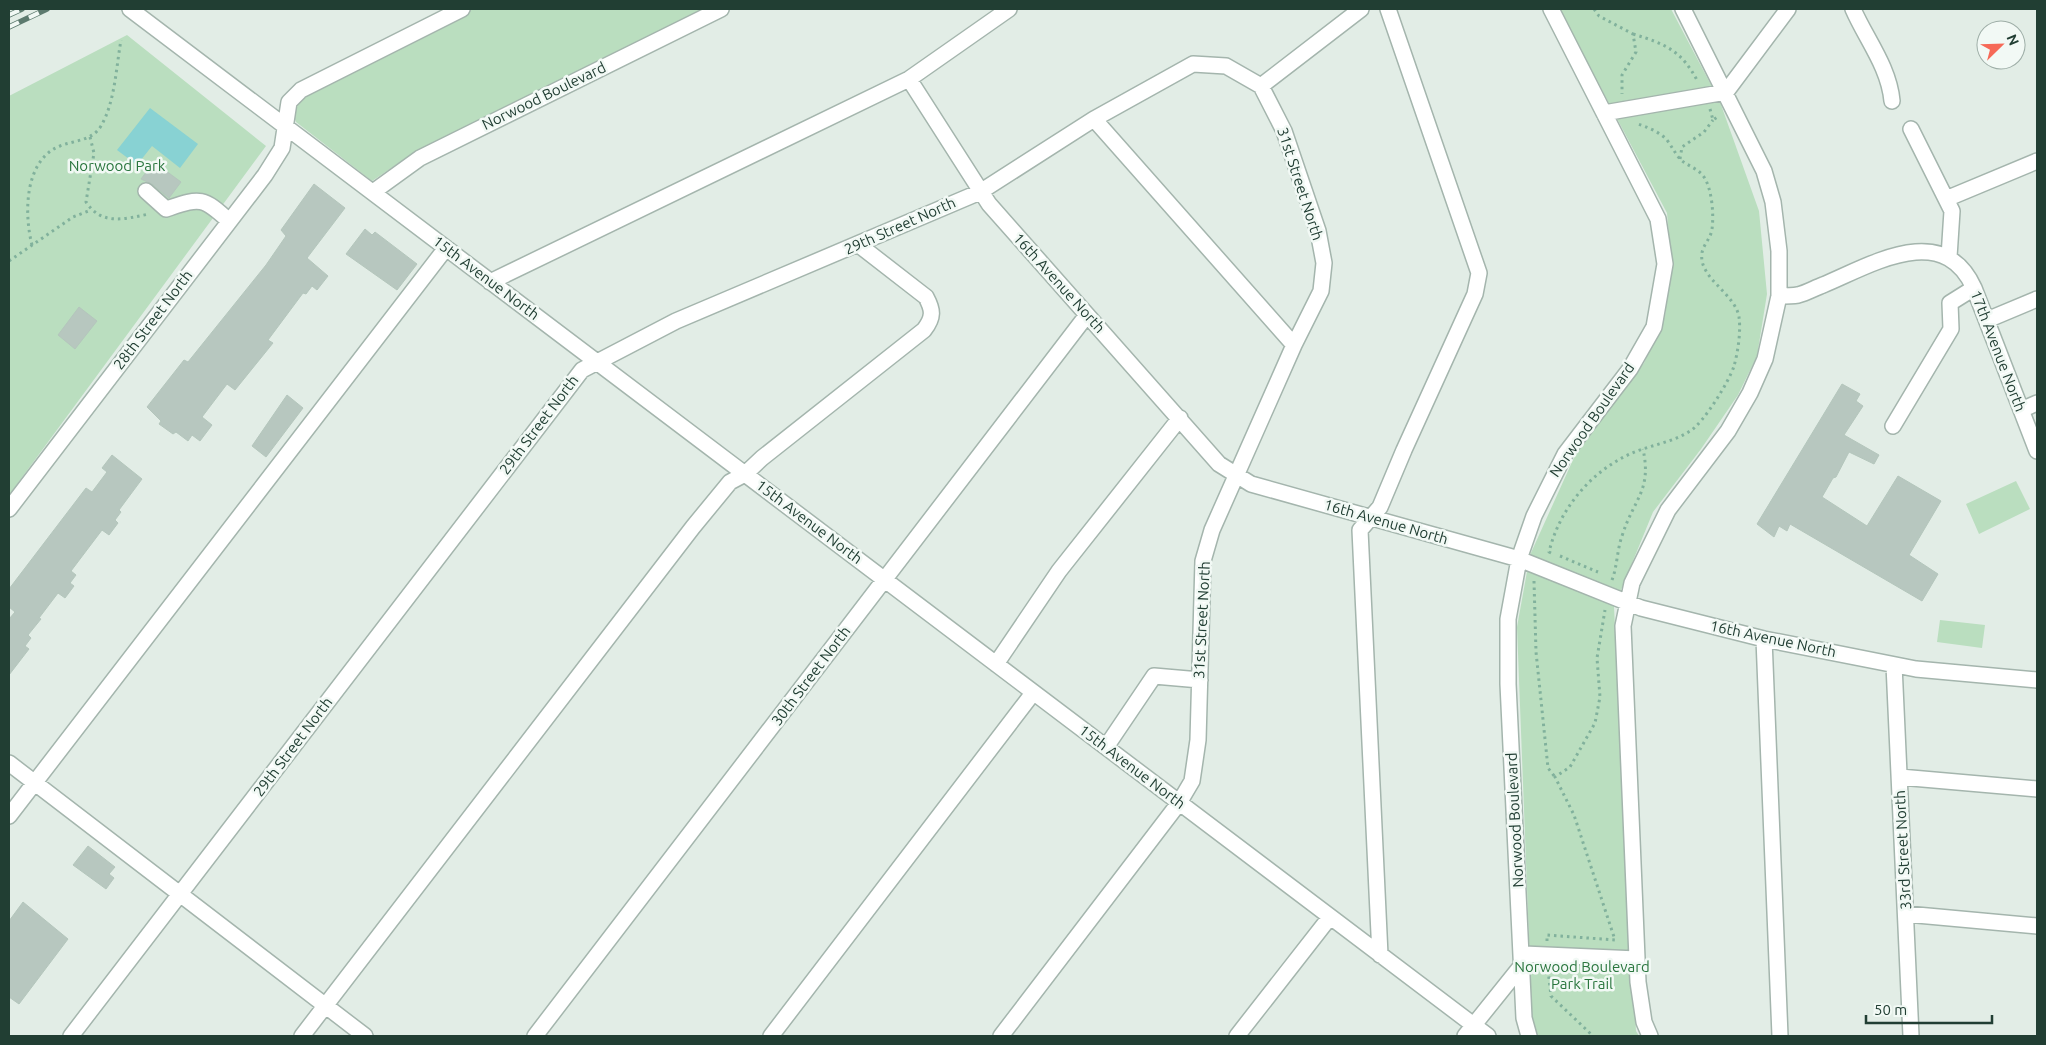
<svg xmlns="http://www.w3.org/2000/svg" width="2046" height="1045" font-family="Ubuntu,sans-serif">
<rect width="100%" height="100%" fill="#e2ede6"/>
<path fill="#badebf" d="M462 9H706L409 156 372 181 296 122 289 102Z
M1559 9H1671L1720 102 1759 211 1767 294 1757 356 1738 395 1701 449 1653 512 1614 607 1636 1031 1639 1036H1538L1532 1018 1517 627 1530 555 1577 451 1644 363 1665 316 1671 258 1667 213Z
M127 35 266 146 9 495V96Z
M2016 481 2030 509 1979 534 1966 504Z
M1940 620 1985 625 1982 648 1937 642Z"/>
<path fill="#88d2d3" d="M150 108 198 144 180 168 152 146 137 165 117 150Z"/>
<path fill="#b7c7bf" stroke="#b4c6bc" d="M154 162 181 182 169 198 152 184 141 179Z
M314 184 345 208 307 258 328 276 317 290 312 286 306 294 303 293 268 340 273 343 235 390 227 384 202 417 212 425 200 441 192 435 188 441 176 432 173 434 159 424 161 421 147 407 184 360 188 362 266 265 286 236 281 230Z
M365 229 372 235 375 232 417 264 397 290 346 254Z
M79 307 97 321 75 349 58 335Z
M1842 384 1860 394 1856 401 1863 406 1844 435 1879 455 1874 464 1849 452 1836 477 1833 478 1822 497 1867 526 1898 476 1941 501 1909 555 1938 574 1922 601 1790 524 1787 531 1779 526 1774 537 1757 524Z
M287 395 303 408 266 457 252 446Z
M112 455 142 479 119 510 121 512 115 520 118 523 109 535 102 530 71 571 76 575 70 583 74 586 65 598 58 593 39 618 41 619 28 635 31 638 25 646 29 649 9 675V619L15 612 9 607V589L86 488 92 492 107 472 102 468Z
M88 846 115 867 109 874 114 878 106 889 73 865Z
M23 902 68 939 19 1004 9 997V921Z"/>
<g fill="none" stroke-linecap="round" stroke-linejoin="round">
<g stroke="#a4b5ad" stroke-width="18">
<path id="minor" d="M130 9 1488 1036
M1853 9C1866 39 1889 67 1892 101
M909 79 989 204 1219 464 1251 484 1519 559 1641 608 1764 639 1916 669 2037 680
M1261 86 1361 9
M1604 113 1726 92 1788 9
M1094 119 1294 345
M1911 129 1952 211 1949 257
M146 191 166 209C200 198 202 196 229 221
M373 192 420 158 721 9
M1946 199 2037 161
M490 282 909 79 1009 9
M1779 296C1785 296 1792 296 1798 295 1806 293 1815 288 1823 285 1871 265 1943 220 1974 288L2037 451
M1987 320 2037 299
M2021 410 2037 403
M1893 426 1951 329 1950 303 1974 288
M9 509 265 175 282 148 289 102 301 90 462 9
M1764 639 1780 1036
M996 664 1059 571 1180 418
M1894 665 1911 1036
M1106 747 1154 676 1200 680
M9 763 365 1036
M1900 777 2037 789
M9 816 446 248
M1906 914 2037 926
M1521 954 1637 959
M1380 955 1360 530 1380 507 1404 450 1475 294 1479 273 1388 9
M71 1036 582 370 676 321 980 192 1094 119 1193 64 1226 66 1261 86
M302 1036 693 527 730 482 745 474 762 458 924 330C934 317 933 310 926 297L859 245
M535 1036 1087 315
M771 1036 1033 693
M1001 1036 1179 803 1192 781 1198 740 1203 561 1212 530 1294 345 1321 291 1324 263 1318 231 1284 131 1261 86
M1237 1036 1330 917
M1465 1036 1522 965
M1529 1036 1524 1018 1508 684V619L1519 559 1534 516 1565 454 1630 369 1654 327 1665 264 1658 219 1551 9
M1650 1036 1644 1022 1638 982 1623 626 1632 583 1668 510 1728 431 1750 393 1765 359 1779 296V251L1773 202 1764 171 1683 9"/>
</g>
<path stroke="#81b19c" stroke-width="3" stroke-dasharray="2.5 4" stroke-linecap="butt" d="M1594 9 1599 16 1633 34 1636 52 1622 75V94
M1633 34C1666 44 1682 51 1698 82
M1710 109 1713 120 1719 116
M90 137 94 153 86 202C102 226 124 219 149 214
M1680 159 1682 147 1704 132 1713 120
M32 245C24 214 24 160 60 146 75 140 92 141 101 126 115 102 116 68 121 40
M9 261 73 217 91 210
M1551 553 1549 552C1559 510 1590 472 1630 454 1649 445 1672 443 1690 431 1703 424 1730 380 1734 366 1738 352 1741 331 1739 317 1735 293 1698 278 1702 253 1703 245 1711 238 1712 229 1714 215 1712 189 1704 177 1698 168 1687 166 1680 159 1675 153 1672 147 1667 140 1660 132 1647 127 1638 124
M1560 556 1598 572
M1612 580C1617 568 1617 550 1622 536 1634 498 1652 491 1643 449
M1534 581 1536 652 1548 768 1555 777
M1547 941V935L1615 940 1574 815 1555 777 1570 767 1595 723 1600 697 1597 658 1605 610
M1548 970 1551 996 1593 1036"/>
<use href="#minor" stroke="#fff" stroke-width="15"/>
<g stroke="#5c7a6e" stroke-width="5.5">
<path id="rail" d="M9 15 22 9
M9 27 47 9"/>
</g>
<use href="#rail" stroke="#f2f9f5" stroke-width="4" stroke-dasharray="11" stroke-linecap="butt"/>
</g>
<g text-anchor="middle" stroke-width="5" stroke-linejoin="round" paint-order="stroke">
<g font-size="15" fill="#213e33" stroke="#f2f9f5">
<text transform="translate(544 96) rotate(-26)" y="5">Norwood Boulevard</text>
<text transform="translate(1300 184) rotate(72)" y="5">31st Street North</text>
<text transform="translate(900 226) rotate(-24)" y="5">29th Street North</text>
<text transform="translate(486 278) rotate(37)" y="5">15th Avenue North</text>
<text transform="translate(1059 283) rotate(48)" y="5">16th Avenue North</text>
<text transform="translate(153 320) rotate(-53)" y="5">28th Street North</text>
<text transform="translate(1998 351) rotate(69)" y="5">17th Avenue North</text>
<text transform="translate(1592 420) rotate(-55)" y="5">Norwood Boulevard</text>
<text transform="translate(539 425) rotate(-53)" y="5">29th Street North</text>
<text transform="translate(809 522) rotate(37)" y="5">15th Avenue North</text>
<text transform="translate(1386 522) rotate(16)" y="5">16th Avenue North</text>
<text transform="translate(1202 620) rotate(-87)" y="5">31st Street North</text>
<text transform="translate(1773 639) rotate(12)" y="5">16th Avenue North</text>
<text transform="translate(811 676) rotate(-53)" y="5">30th Street North</text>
<text transform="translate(293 747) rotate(-53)" y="5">29th Street North</text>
<text transform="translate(1132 767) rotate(37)" y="5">15th Avenue North</text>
<text transform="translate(1515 820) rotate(-93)" y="5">Norwood Boulevard</text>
<text transform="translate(1903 850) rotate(-93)" y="5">33rd Street North</text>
</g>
<g font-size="15" fill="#2a763e" stroke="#f2f9f5">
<text x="117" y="171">Norwood Park</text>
<text x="1582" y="972">Norwood Boulevard<tspan x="1582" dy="17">Park Trail</tspan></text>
</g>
</g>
<rect width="2046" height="1045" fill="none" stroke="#213e33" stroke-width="20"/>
<g transform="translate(2001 45) rotate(67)"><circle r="24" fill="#f2f9f5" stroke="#9eaea7"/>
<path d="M0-4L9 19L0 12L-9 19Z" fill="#f66957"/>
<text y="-8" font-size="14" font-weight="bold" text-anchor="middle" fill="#213e33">N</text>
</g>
<path d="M1866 1015v8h126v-8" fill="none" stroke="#213e33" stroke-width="2.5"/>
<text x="1874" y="1015" font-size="15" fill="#213e33" stroke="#f2f9f5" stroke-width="4" paint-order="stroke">50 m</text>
</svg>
